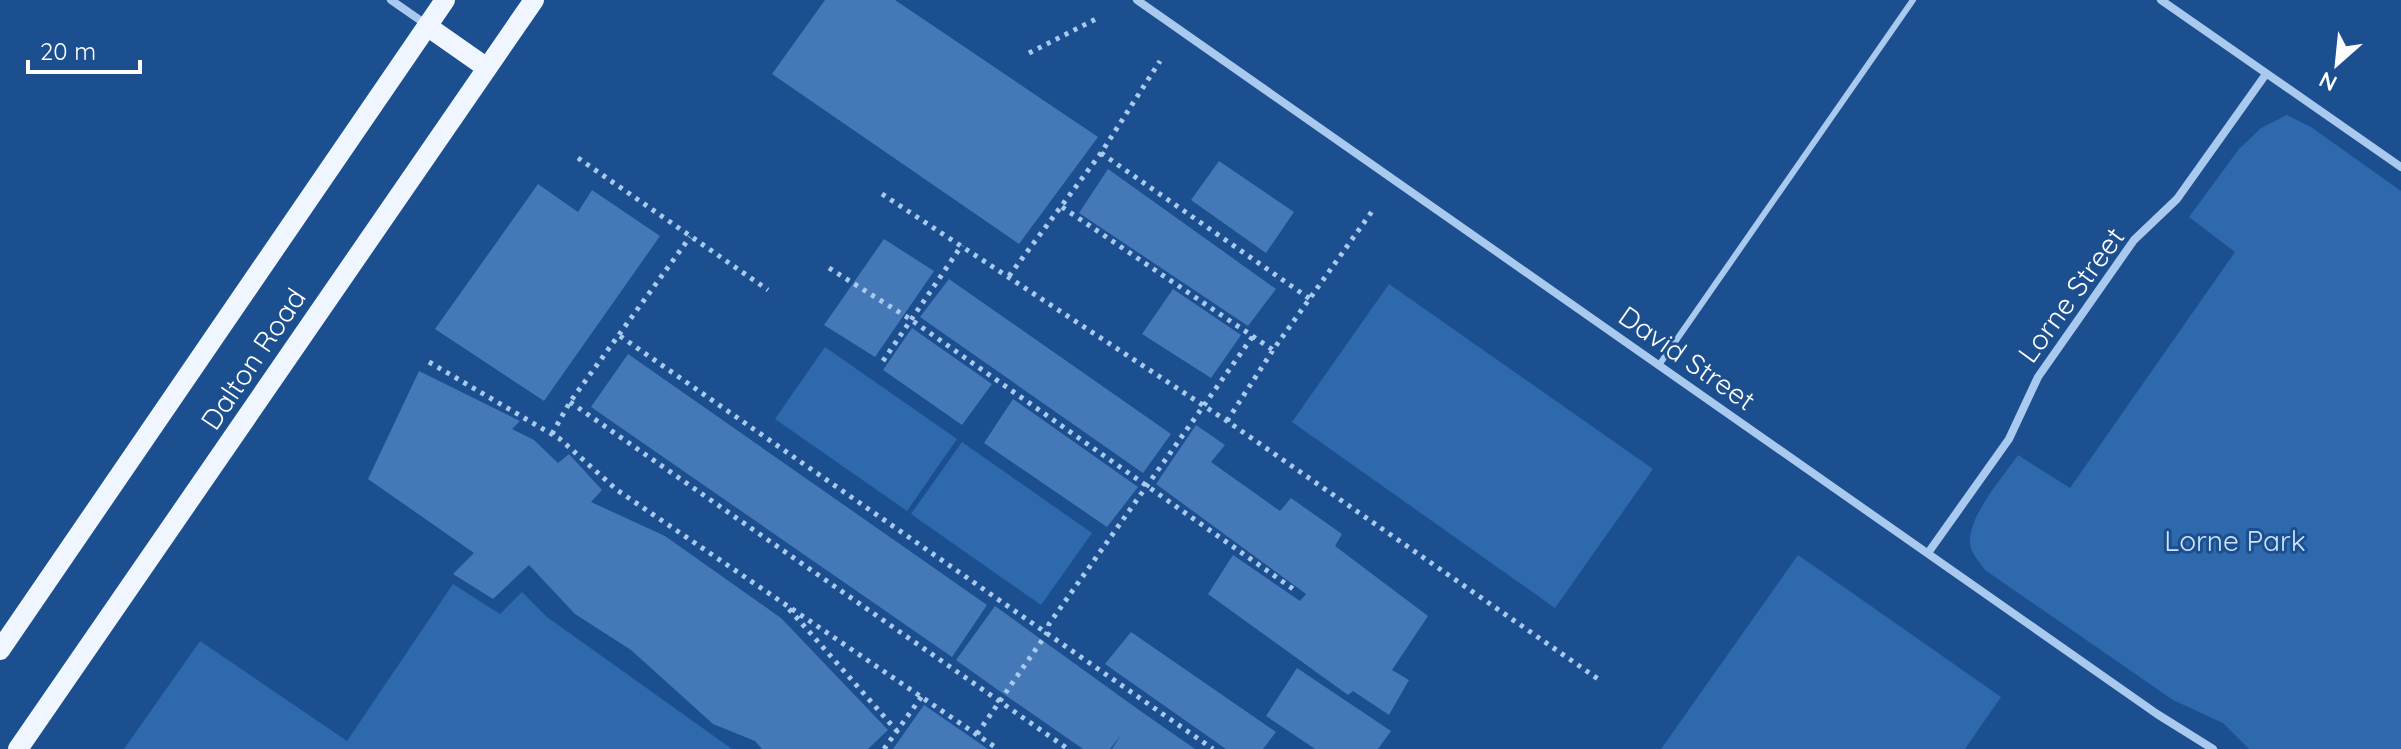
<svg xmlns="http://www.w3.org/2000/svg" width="2401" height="749" font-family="Quicksand,sans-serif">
<rect width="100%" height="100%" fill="#1b4f8f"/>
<path fill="#2e69ad" d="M2287 115 2311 127 2401 191V749H2249L2223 723 2173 700 1985 570C1981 564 1974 556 1971 549 1963 521 2003 477 2018 455L2070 488 2235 252 2189 217 2239 149 2261 128Z
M1389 284 1653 469 1555 608 1292 422Z
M825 347 957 439 907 511 775 419Z
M962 442 1092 533 1041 605 911 514Z
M1798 555 2001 697 1965 749H1661Z
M453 584 500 614 522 592 547 617 732 749H124L200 641 347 741Z"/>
<path fill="#4478b7" d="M825 0H895L1098 137 1019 244 772 74Z
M1219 161 1294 212 1266 253 1191 200Z
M1108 169 1276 289 1248 326 1079 213Z
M538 184 578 212 592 190 660 236 544 401 435 329Z
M884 239 934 271 875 357 824 325Z
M949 279 1171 434 1143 473 920 317Z
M1173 289 1241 335 1211 378 1142 334Z
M912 328 992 384 962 425 883 370Z
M628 354 987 605 952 657 591 407Z
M419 371 520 421 512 429 534 440 558 463 569 454 602 490 591 502 665 536 781 618 888 730 868 749H762L755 741 713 724 631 650 575 614 529 565 493 599 453 574 474 553 368 479Z
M1013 399 1138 487 1107 527 984 443Z
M1196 425 1225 445 1211 462 1280 511 1291 498 1342 534 1335 546 1428 616 1392 670 1409 680 1389 715 1353 691 1348 695 1208 594 1233 555 1300 601 1306 594 1156 484Z
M995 606 1139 710 1195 749H1112L1121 735 1110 749H1083L1005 695 956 660Z
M1131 632 1276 732 1263 749H1226L1105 664Z
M1297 668 1391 731 1378 749H1315L1266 716Z
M924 705 988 749H893Z"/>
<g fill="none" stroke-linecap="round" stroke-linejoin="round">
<path stroke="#a9c9ee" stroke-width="5" stroke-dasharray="4 6" stroke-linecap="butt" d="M1029 53 1098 18
M1101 153 1310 299
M578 158 768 290
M882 194 1227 421 1601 681
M1062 207 1273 350
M829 268 910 319 1296 591
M1009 276 1101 153 1160 61
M620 336 1213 749
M883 361 962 245
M429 362 560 439 617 490 998 749
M570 402 1068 749
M1227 421 1273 350 1373 210
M552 434 570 402 690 237
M789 609 897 731
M977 734 1047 633 1049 624 1253 336
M884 749 922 696"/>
<path stroke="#a9c9ee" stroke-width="6" d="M1659 365 1913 0"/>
<path stroke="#a9c9ee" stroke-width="8" d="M391 0 427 25
M1137 0 2157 714 2213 749
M2161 0 2401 167
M1928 553 2009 439 2038 377 2134 240 2177 199 2266 74"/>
<path stroke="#f0f6ff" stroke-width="20" d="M427 26 487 68
M0 650 445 0
M18 749 534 0"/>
</g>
<g text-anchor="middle" stroke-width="6" stroke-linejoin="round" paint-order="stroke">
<g font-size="28" fill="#fff" stroke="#1b4f8f">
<text transform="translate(2071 295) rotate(-54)" y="10">Lorne Street</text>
<text transform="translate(1687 358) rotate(35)" y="10">David Street</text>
<text transform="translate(253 359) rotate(-56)" y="10">Dalton Road</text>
</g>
<g font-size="28" fill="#cfe3fa" stroke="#1b4f8f">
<text x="2235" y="551">Lorne Park</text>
</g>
</g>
<g transform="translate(2337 64) rotate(207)" stroke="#1b4f8f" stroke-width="6" paint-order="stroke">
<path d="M0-6L14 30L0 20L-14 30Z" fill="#ffffff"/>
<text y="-12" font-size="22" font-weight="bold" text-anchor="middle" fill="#ffffff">N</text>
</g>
<path d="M28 60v12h112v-12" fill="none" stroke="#ffffff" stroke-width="4"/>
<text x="40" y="60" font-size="24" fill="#ffffff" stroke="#1b4f8f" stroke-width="6" paint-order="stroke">20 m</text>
</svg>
